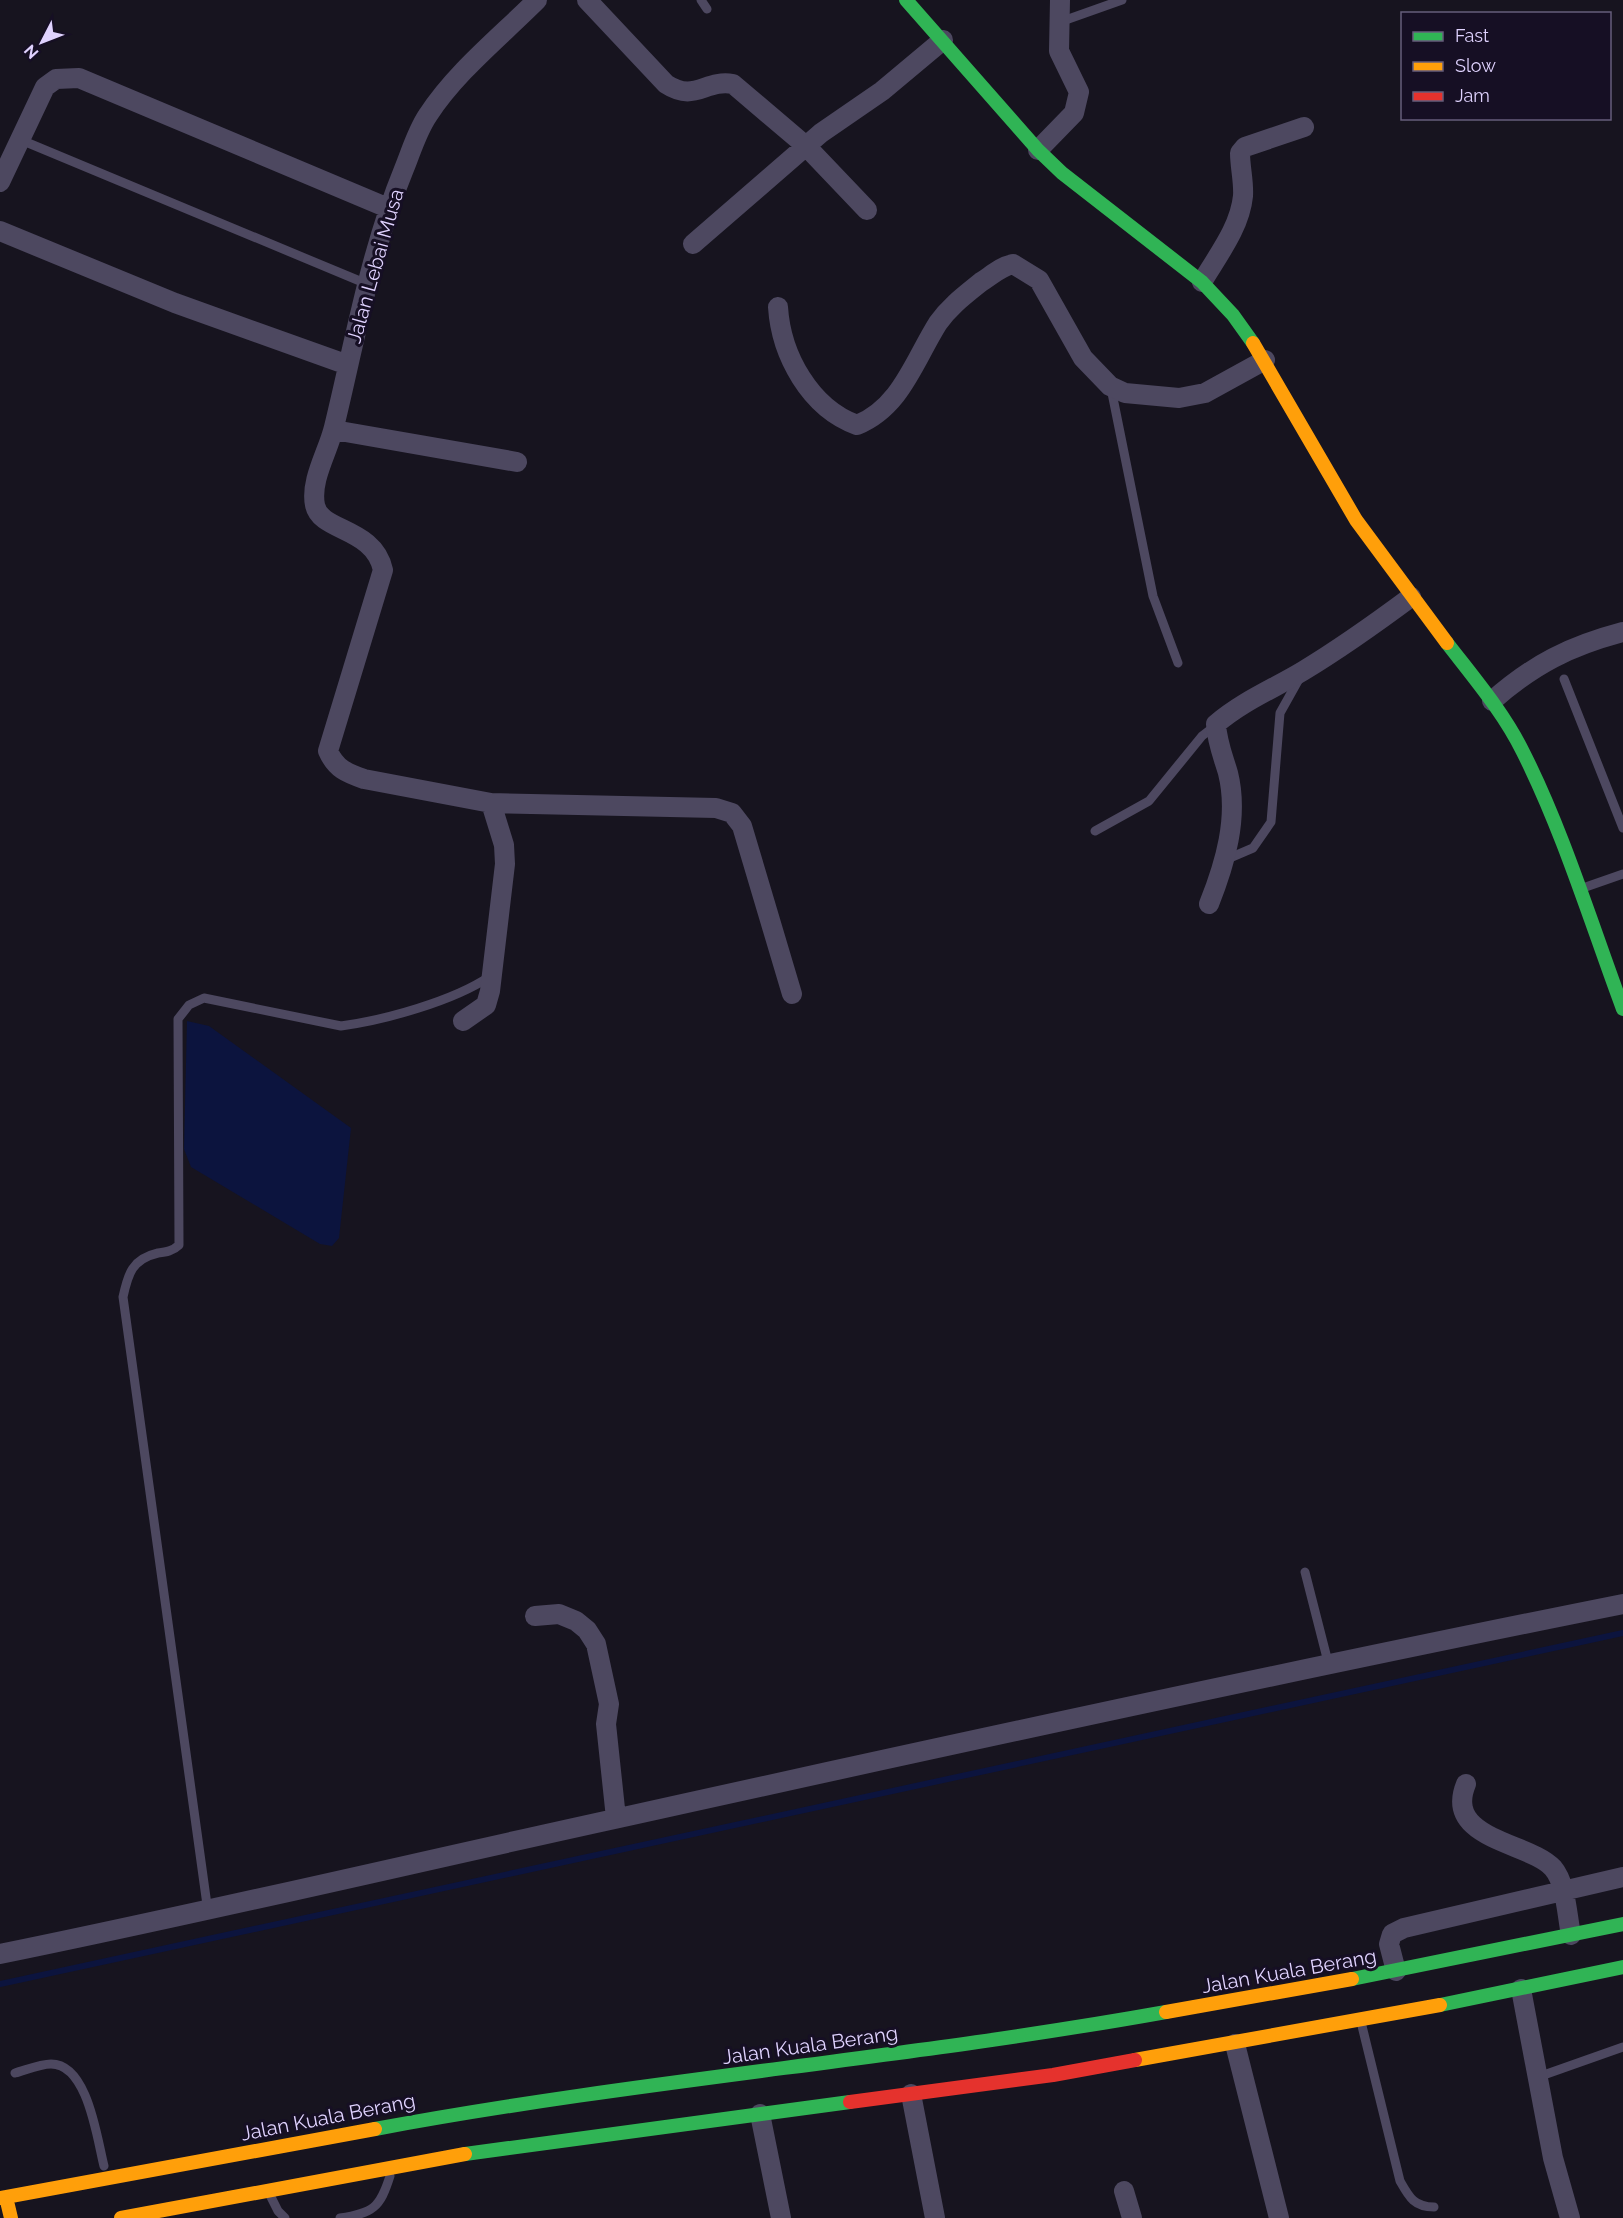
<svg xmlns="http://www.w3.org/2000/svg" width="1623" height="2218" font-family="Raleway,sans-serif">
<rect width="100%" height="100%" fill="#17141f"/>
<path fill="#0c143e" d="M187 1021 209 1026 351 1128 339 1238 332 1246 320 1244 191 1167 184 1149Z"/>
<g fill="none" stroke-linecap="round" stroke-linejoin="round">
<path stroke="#0c143e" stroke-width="6" d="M0 1984 1623 1633"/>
<path stroke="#4d4860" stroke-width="9" d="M701 0 707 9
M1060 22 1122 0
M21 140 367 284
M1111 388 1153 596 1178 663
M1564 679 1623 828
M1095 831 1149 801 1202 736 1215 726
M1225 860 1253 848 1271 822 1280 713 1299 679
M1580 889 1623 874
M1305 1572 1328 1662
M208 1912 123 1297C128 1274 132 1259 158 1253 166 1252 173 1251 179 1245L178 1019 189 1005 204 998 341 1026C385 1020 453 1001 489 977
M1362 2026 1400 2181C1409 2197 1414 2207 1434 2207
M15 2073C26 2070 40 2064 51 2064 88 2064 97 2139 104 2166
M1538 2077 1623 2047
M270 2195 278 2211 285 2218
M340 2218C373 2213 380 2208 390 2176"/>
<path stroke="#4d4860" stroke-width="20" d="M587 0 666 84C695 103 705 79 733 84L806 146 867 210
M1038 150 1074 113 1079 92 1059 51 1060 0
M0 182 45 87 56 79 79 78 388 208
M0 231 175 303 348 365
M693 244 821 133 882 91 943 40
M1202 282C1218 255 1240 227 1243 196 1244 182 1240 167 1240 153L1245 147 1304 127
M778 307C781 355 810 408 857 425 901 407 914 361 938 323 950 306 965 295 981 282 992 275 1000 267 1013 264L1039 280 1083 358 1110 386 1125 393 1179 398 1205 393 1265 360
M334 430 517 462
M1492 701C1534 664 1570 646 1623 632
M491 803 716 808 732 813 742 826 792 994
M1209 904C1225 864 1239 817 1228 773 1223 756 1217 742 1216 724 1243 701 1273 689 1303 671 1341 648 1376 623 1411 597
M463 1021 486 1005 490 991 505 864 504 845 491 803 364 779C347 773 336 769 328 751L383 570C374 527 320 532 315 505 310 480 328 452 334 427 355 341 370 252 404 169 411 152 417 131 428 115 456 72 500 37 537 0
M535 1616 559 1614 576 1621 587 1630 596 1644 609 1704 606 1724 616 1818
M1466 1784C1443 1840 1530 1842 1553 1868 1566 1883 1567 1915 1571 1935
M0 1954C207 1912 413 1863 619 1818 953 1744 1287 1671 1623 1604
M1396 1971 1389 1944 1392 1934 1404 1928 1623 1877
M1521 1989 1553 2158 1570 2218
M1235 2044 1279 2218
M911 2094 935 2218
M760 2114 781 2218
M1124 2191 1132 2218"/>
<path stroke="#30b455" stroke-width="14" d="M906 0 1038 150 1062 173 1202 282 1233 315 1253 343
M1447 643C1474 678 1504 713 1523 752 1563 831 1592 926 1623 1009
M1352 1979 1623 1924
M1440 2005 1623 1967
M375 2129C637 2080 904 2059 1166 2012
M465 2154 850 2102"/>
<path stroke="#ff9f0a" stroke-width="14" d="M1253 343 1356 520 1447 643
M1166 2012 1352 1979
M1135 2060 1440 2005
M6 2197 11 2218
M0 2198 375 2129
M121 2218 465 2154"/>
<path stroke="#e5322d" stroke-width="14" d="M850 2102 1053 2075 1135 2060"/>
</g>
<g text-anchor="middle" stroke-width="6" stroke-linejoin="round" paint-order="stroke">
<g font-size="20" fill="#dfd2fe" stroke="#160f24">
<text transform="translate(375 266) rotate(-74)" y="7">Jalan Lebai Musa</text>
<text transform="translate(1289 1971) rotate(-10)" y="7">Jalan Kuala Berang</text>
<text transform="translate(810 2045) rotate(-8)" y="7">Jalan Kuala Berang</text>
<text transform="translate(328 2117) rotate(-11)" y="7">Jalan Kuala Berang</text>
</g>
</g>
<rect x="1401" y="12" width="210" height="108" fill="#160f24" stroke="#665d7b" stroke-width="1.5"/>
<rect x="1413" y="32" width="30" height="9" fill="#30b455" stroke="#665d7b" stroke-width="1.5"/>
<text x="1455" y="42" font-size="18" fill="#dfd2fe">Fast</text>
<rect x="1413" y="62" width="30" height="9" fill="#ff9f0a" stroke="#665d7b" stroke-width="1.5"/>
<text x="1455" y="72" font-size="18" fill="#dfd2fe">Slow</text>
<rect x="1413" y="92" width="30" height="9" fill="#e5322d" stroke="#665d7b" stroke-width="1.5"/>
<text x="1455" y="102" font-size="18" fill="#dfd2fe">Jam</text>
<g transform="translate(42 42) rotate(228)" stroke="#160f24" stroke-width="4.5" paint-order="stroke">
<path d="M0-4.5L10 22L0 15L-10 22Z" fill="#dfd2fe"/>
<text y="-9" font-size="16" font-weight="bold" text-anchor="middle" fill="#dfd2fe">N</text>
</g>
</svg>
